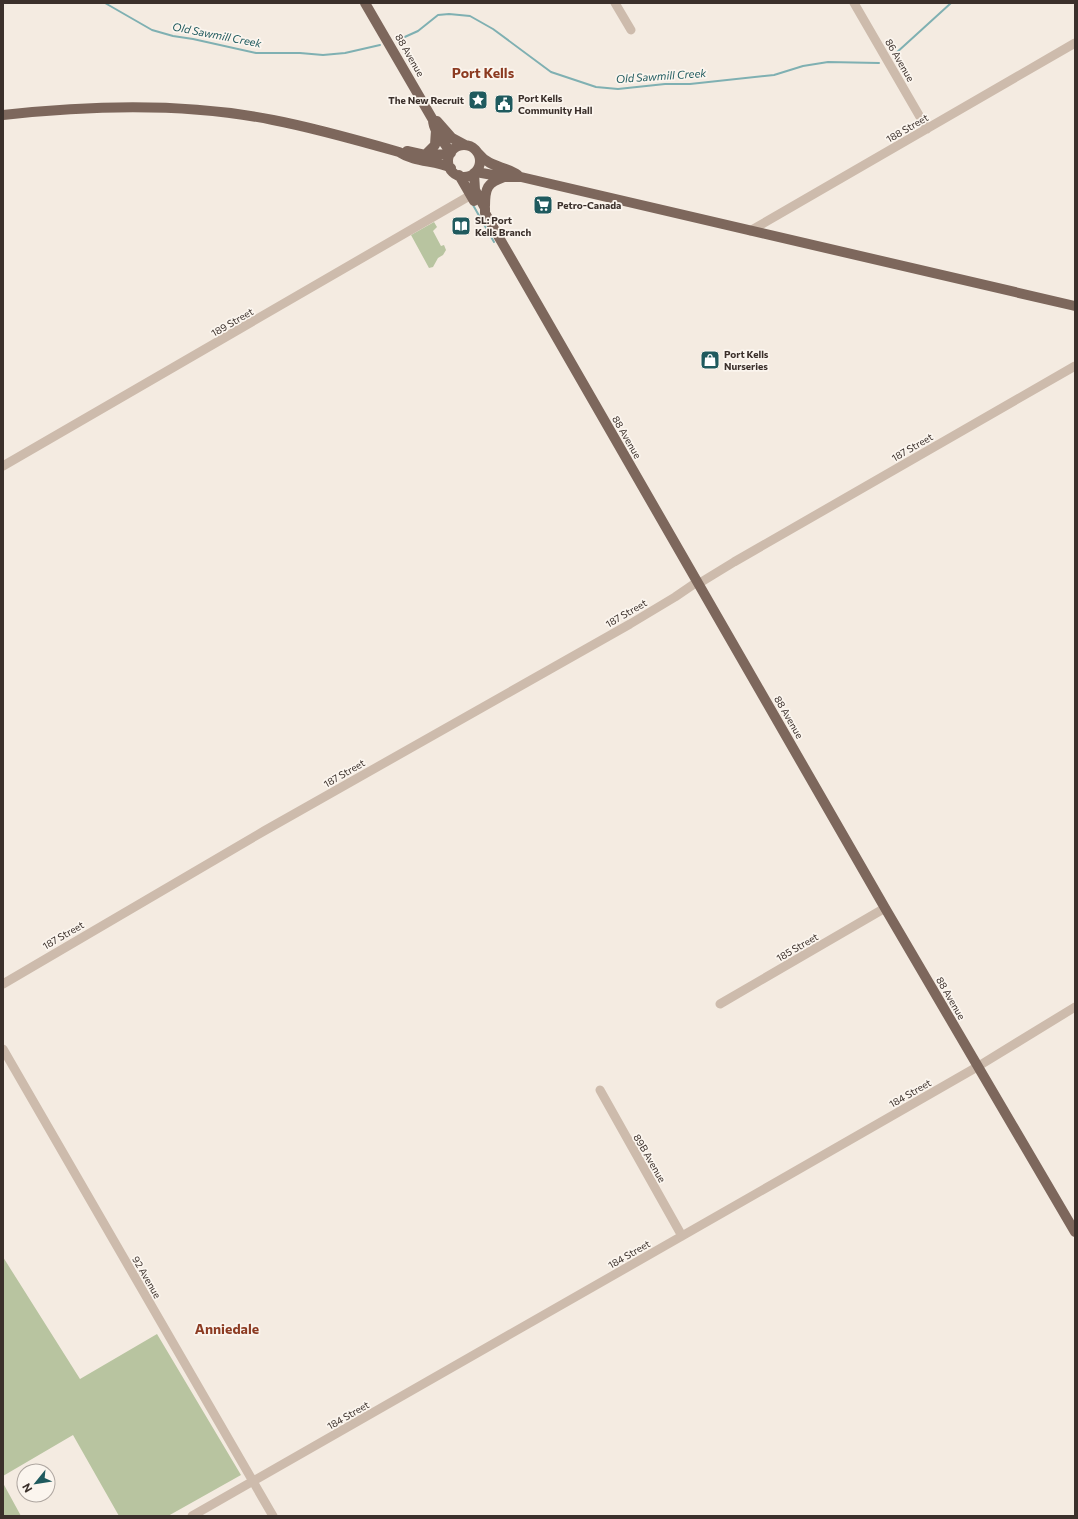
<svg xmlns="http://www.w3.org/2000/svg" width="1078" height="1519" font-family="Commissioner,sans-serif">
<rect width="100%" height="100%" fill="#f4ebe1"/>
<path fill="#b8c4a0" d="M434 222 437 227 433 231 441 246 444 245 446 250 443 255 438 258 433 267 429 268 411 235Z
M3 1257 80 1379 157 1334 241 1475 168 1516H119L73 1435 3 1476Z
M3 1483 21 1516H3Z"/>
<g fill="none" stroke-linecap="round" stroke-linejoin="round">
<path stroke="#7fb0b2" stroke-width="2" d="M105 3 152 30 173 36 193 39 256 53H300L323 55 345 53 380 45
M398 40 418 31 438 15 449 14 470 16 493 29 551 72 596 87 618 89 665 84H690L774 75 803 66 828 62 879 63
M895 54 951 3
M473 205 494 242"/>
<path stroke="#cdbbac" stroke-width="9" d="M615 3 631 30
M854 3 927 129
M750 231 1075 43
M3 466 471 195
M698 584 734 562 1075 366
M3 984 264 831 630 624 675 597 697 582
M720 1004 885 908
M3 1049 273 1516
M600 1090 682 1236
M192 1516 780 1180 977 1067 1075 1007"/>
<path stroke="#7d675c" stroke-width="10" d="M365 3 433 120C433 131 445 143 451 153
M3 115C92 105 185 102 273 120 315 128 357 140 399 152 416 163 434 160 451 168
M437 121 452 138 465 145
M448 161a16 16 0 1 1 32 0a16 16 0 1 1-32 0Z
M407 151 425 155 450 154
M479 154C489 167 505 166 518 175
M425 155 435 145 436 130
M476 172 504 177H521L1075 306
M474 173 475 190 485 208V213L885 908 1075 1232
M459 175 474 201
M485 206C485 188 487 183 504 177"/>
</g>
<defs>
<g id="sight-square" transform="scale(1)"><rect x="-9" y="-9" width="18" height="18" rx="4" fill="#1f5a5e" stroke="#fbf5ee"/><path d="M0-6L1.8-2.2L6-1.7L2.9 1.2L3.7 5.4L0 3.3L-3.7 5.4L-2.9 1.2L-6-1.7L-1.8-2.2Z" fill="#fff"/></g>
<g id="civic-square" transform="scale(1)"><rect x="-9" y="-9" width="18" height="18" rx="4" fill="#1f5a5e" stroke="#fbf5ee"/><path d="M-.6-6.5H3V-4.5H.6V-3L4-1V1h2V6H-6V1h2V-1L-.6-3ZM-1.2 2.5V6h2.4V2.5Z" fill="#fff"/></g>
<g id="supermarket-square" transform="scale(1)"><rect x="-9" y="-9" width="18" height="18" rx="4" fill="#1f5a5e" stroke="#fbf5ee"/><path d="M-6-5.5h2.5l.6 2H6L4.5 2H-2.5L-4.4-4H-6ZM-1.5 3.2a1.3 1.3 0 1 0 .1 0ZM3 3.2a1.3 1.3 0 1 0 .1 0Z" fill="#fff"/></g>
<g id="library-square" transform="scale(1)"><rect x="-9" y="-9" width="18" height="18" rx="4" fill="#1f5a5e" stroke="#fbf5ee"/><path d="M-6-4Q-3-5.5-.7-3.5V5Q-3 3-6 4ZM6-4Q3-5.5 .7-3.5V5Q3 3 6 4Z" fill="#fff"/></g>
<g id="shop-square" transform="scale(1)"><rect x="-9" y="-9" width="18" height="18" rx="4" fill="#1f5a5e" stroke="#fbf5ee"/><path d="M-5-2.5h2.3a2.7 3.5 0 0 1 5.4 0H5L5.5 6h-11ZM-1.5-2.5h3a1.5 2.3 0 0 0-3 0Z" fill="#fff"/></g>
</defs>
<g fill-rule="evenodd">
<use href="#sight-square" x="478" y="100"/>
<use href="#civic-square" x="504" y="104"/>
<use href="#supermarket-square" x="543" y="205"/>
<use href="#library-square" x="461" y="226"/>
<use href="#shop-square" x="710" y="360"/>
</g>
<g text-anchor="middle" stroke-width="3.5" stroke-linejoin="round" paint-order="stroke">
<g font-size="10" fill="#3b302b" stroke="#fbf5ee">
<text transform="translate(410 55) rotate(60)" y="4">88 Avenue</text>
<text transform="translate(900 60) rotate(60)" y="4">86 Avenue</text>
<text transform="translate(907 128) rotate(-30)" y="4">188 Street</text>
<text transform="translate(232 322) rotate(-30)" y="4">189 Street</text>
<text transform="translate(627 437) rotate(60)" y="4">88 Avenue</text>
<text transform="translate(912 447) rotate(-30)" y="4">187 Street</text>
<text transform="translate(626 613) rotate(-30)" y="4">187 Street</text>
<text transform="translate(789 717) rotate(60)" y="4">88 Avenue</text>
<text transform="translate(344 773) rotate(-30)" y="4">187 Street</text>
<text transform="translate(63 935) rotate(-30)" y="4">187 Street</text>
<text transform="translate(797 947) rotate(-30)" y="4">185 Street</text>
<text transform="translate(951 998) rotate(60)" y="4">88 Avenue</text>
<text transform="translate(910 1093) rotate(-30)" y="4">184 Street</text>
<text transform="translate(650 1158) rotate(60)" y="4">89B Avenue</text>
<text transform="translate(629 1254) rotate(-30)" y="4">184 Street</text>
<text transform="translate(147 1277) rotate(60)" y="4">92 Avenue</text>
<text transform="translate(348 1415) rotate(-30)" y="4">184 Street</text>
</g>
<g font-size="10" font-weight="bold" fill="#3b302b" stroke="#fbf5ee" text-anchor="start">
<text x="518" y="102">Port Kells<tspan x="518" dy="12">Community Hall</tspan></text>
<text x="464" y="104" text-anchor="end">The New Recruit</text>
<text x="557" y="209">Petro-Canada</text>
<text x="475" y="224">SL: Port<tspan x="475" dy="12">Kells Branch</tspan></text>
<text x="724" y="358">Port Kells<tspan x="724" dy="12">Nurseries</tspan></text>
</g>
<g font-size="11" font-style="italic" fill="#1f5a5e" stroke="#fbf5ee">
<text transform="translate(217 35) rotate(11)" y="4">Old Sawmill Creek</text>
<text transform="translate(661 76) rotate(-4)" y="4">Old Sawmill Creek</text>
</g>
<g font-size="14" font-weight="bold" fill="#8c3b22" stroke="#fbf5ee">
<text x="483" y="78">Port Kells</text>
<text x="227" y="1334">Anniedale</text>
</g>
</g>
<rect width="1078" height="1519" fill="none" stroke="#3b302b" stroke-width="8"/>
<g transform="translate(36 1483) rotate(240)"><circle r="19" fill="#fbf5ee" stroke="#aea6a0"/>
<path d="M0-3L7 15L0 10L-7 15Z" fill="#1f5a5e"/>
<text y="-6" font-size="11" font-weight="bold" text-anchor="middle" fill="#3b302b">N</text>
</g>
</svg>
